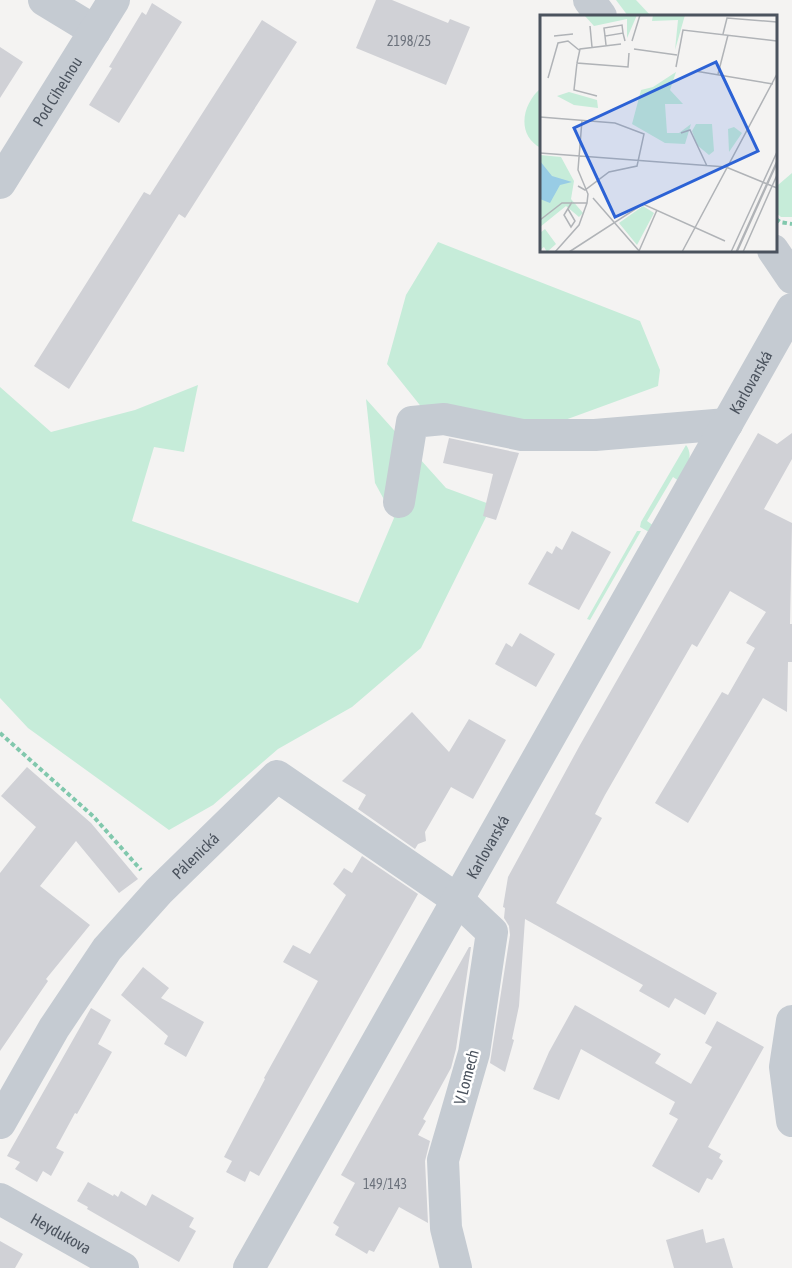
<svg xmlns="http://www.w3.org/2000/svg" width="792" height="1268" font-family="'Asap Condensed',sans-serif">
<rect width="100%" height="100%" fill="#f4f3f2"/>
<path fill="#c6ecd9" d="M616 0H636L651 16H628Z
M541 88V148C516 135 522 104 541 88Z
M792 173V217H781L776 213V183L778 185Z
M438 242 640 321 660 370 658 386 543 428 427 414 387 364 406 295Z
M198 385 184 452 154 447 132 521 358 603 394 518 375 483 366 399 446 488 492 505 421 648 352 707 278 749 213 805 169 830 28 728 0 698V387L51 432 135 410Z
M686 445C695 457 685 469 679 481L673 477 647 521 654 526 649 532 640 527 641 522Z
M637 531H641L590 620 587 619Z"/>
<path fill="#d0d1d6" d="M376 0H392L448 23 450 19 470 27 446 85 356 48Z
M152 3 182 22 119 123 89 105 112 68 109 67 142 12 146 15Z
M262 20 297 42 185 218 179 214 69 389 34 366 144 192 150 195Z
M0 47 23 62 0 98Z
M758 433 777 444 792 433V459L764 509 792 523 790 624H792V662H788L787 712 763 698 688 823 655 803 722 692 728 695 755 648 746 643 766 612 730 591 697 647 692 644 605 795 595 814 602 818 556 903 717 993 705 1015 675 998 669 1008 639 991 643 985 525 919 519 1006 512 1039 514 1040 505 1072 490 1063 510 935 509 926 504 918 505 908 503 907 508 877 580 745Z
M449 438 519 453 496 520 483 516 493 474 443 463Z
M572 531 611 552 579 610 528 584 547 551 552 554 556 546 562 550Z
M520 633 555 654 536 687 495 664 506 643 512 647Z
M412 712 449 752 469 719 506 740 473 799 451 787 425 832 426 841 418 844 415 849 358 809 366 795 342 781Z
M27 767 91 823 138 879 119 893 76 841 40 886 90 925 46 979 48 981 0 1051V873L36 827 1 796Z
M362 856 418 894 259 1176 250 1171 245 1182 226 1172 232 1161 224 1157 265 1079 264 1078 318 981 283 962 293 945 310 954 346 895 333 884 344 868 352 873Z
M469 947H471L456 1049 451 1068 423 1119 426 1121 418 1135 430 1141 425 1161 428 1223 399 1207 374 1252 369 1250 367 1254 335 1235 339 1227 333 1223 355 1183 341 1175Z
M143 967 169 988 161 998 204 1022 186 1057 164 1044 168 1036 121 995Z
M575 1005 661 1054 655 1063 691 1084 712 1047 705 1043 717 1021 764 1047 708 1147 721 1154 719 1158 723 1161 712 1180 707 1178 699 1193 652 1166 678 1119 669 1114 675 1102 581 1049 559 1100 533 1089 549 1052Z
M91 1008 111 1020 98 1044 112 1052 77 1114 75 1113 56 1148 64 1152 51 1176 43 1171 37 1182 15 1169 20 1162 7 1156Z
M88 1182 113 1196 114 1194 118 1197 121 1191 146 1206 152 1194 194 1218 189 1227 196 1231 179 1262 87 1209 88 1207 77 1201Z
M703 1229 706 1243 724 1238 733 1268H674L666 1240Z
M0 1241 23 1254 15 1268H0Z"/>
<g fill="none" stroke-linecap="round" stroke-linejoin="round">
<path stroke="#81c8ad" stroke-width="4" stroke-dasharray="4.5 3" stroke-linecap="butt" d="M776 219 780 222 792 224
M0 733 93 816 141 870"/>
<g stroke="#c5cbd2" stroke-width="32">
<path d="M44 0 95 31"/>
<path d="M589 0 601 16"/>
<path id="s1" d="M0 183 114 0"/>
<path d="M773 250 792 278"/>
<path d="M399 502 412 422 444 419 522 435H595L727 424"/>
<path d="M792 1021 785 1067 792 1121"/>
<path id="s2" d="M0 1123 54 1028 107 949 159 891 277 776 458 900 492 932 474 1053 443 1160 446 1228 456 1268"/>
<path id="s3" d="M0 1199 123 1268"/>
<path id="s4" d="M249 1268 792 309"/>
</g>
</g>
<g text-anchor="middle" stroke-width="5" stroke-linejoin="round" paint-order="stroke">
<g font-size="14" fill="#6c727c">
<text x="409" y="46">2198/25</text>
<text x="385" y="1189">149/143</text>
</g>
<g font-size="16" fill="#4b535e" stroke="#fff">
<text dy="6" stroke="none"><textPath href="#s1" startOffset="108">Pod Cihelnou</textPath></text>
<text dy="6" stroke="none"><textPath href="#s4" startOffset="1018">Karlovarská</textPath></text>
<text dy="6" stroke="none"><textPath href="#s4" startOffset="484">Karlovarská</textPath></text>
<text dy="6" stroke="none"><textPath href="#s2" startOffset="333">Pálenická</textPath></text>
<text transform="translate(466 1077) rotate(-75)" y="6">V Lomech</text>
<text dy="6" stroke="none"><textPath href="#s3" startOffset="70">Heydukova</textPath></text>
</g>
</g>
<g transform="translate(540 15)">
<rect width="237" height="237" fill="#f4f3f2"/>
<path d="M97 0 87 23V4L54 11 45 1ZM113 0H145L135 35 138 5 112 6ZM136 57 130 75 143 89H125L127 118H139L151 109 145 129 125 128 92 109 101 75 113 72ZM29 77 57 85 58 93 34 90 17 81ZM156 109H172L174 136 169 140 157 130 152 116ZM194 112 202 118 189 137 188 114ZM0 140 21 142 34 166 31 184 43 198 39 202 26 191 0 212ZM103 191 114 198 97 230 79 208ZM5 214 16 229 7 237 4 232 0 235V218Z" fill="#c6ecd9"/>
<path d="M0 146 12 161 32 167 20 170 10 188 0 184Z" fill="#98cce5"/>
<path fill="none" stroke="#b0b3b7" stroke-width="1.5" d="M50 11 52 32M183 19 187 3 237 7M14 21 33 19M65 21 64 13 82 10 83 18M92 26 100 0M81 29 40 34 37 48 88 52 89 38M66 30 65 21 83 18 85 26M94 34 137 40M37 48 34 75 57 81M136 52 143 15 237 26M155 56 233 69M178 59 188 20M8 63 18 28 28 26 39 35M0 102 75 108 104 119 97 151 69 157 45 175 38 171M141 118 150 115 167 151M0 138 186 152 237 173M53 183 100 237M28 194 35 206 31 212 24 200 32 187M0 205 22 188H47L48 179 38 155 42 105M99 236 117 195M15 237 39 210 47 188M29 237 103 189 185 226M142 237 237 59M191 237 237 137M196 237 237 146M197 237 237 148M203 237 237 160"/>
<path fill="#2c62d5" fill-opacity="0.15" stroke="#2c62d5" stroke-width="3" d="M176 47 218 136 75 202 34 113Z"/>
<rect width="237" height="237" fill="none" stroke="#4b535e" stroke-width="3"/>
</g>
</svg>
